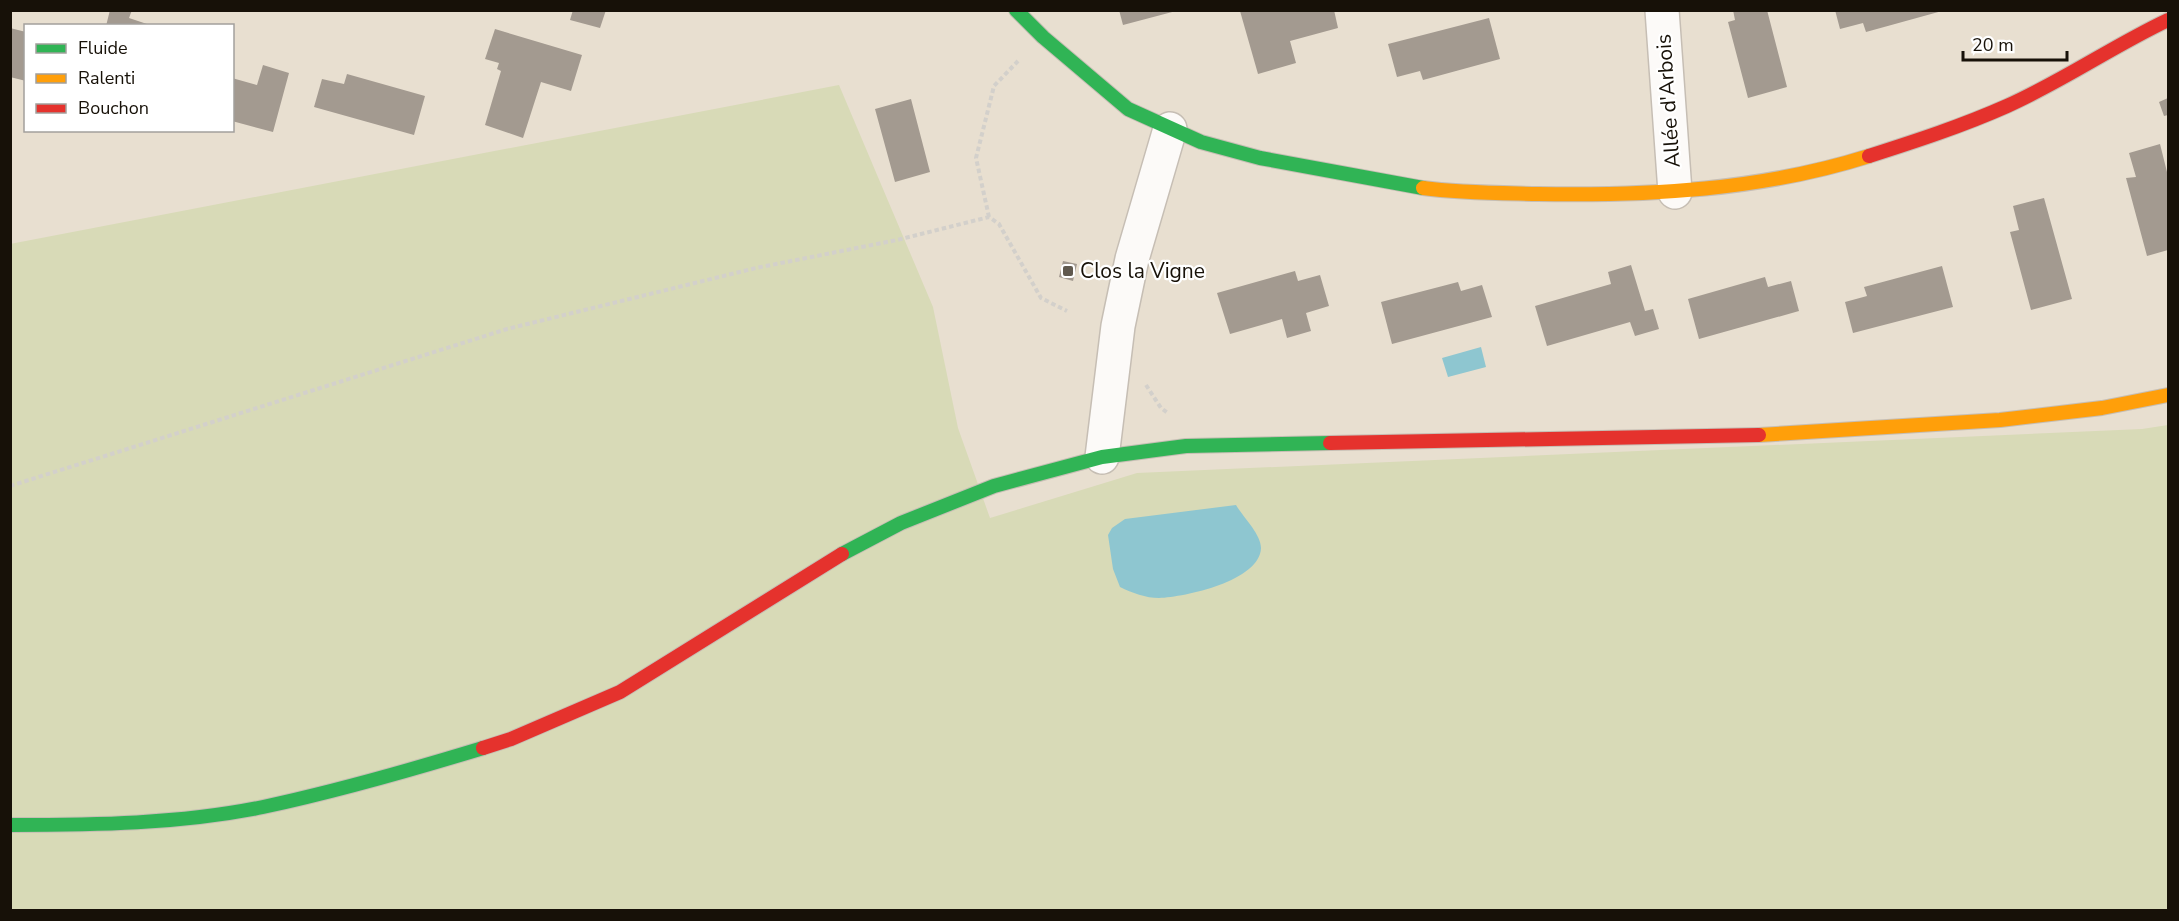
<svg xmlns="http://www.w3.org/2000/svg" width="2179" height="921" font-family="'Nunito Sans',sans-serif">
<rect width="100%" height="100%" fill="#e8dfd0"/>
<path fill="#d8dab7" d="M839 85 933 307 958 428 990 518 1137 473 2142 429 2168 425V910H11L10 244Z"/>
<path fill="#8ec6d0" d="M1481 347 1486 367 1448 377 1442 358Z
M1236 505C1243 517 1261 534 1261 548 1260 581 1185 597 1159 598 1146 598 1132 593 1120 587L1113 569 1108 535 1112 528 1125 519Z"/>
<path fill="#a39a90" d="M110 10H132L129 18 153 26H106Z
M573 10H606L600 28 570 20Z
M1119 10H1176V11L1123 25Z
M1243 10H1334L1338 28 1290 41 1296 63 1258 74 1240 11Z
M1733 10H1767L1787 87 1748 98 1728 22 1735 20Z
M1835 10H1942V11L1866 32 1863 23 1840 29Z
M1489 18 1500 59 1423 80 1420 71 1397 77 1388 44Z
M10 28 26 32V81L10 77Z
M495 29 582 55 571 91 541 82 523 138 485 125 501 71 497 69 499 63 485 59Z
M263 65 289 73 273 132 232 121V78L257 85Z
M347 74 425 96 414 135 314 107 322 79 344 84Z
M2168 98V115L2164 116 2159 102Z
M911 99 930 172 895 182 875 109Z
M2160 144 2168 176V250L2147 256 2126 178 2136 177 2129 153Z
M2044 198 2072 299 2031 310 2010 232 2019 230 2013 206Z
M1063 261 1077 264 1073 281 1059 277Z
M1631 265 1645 311 1653 309 1659 329 1635 336 1630 322 1547 346 1535 306 1611 284 1608 272Z
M1942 266 1953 307 1853 333 1845 302 1867 296 1864 287Z
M1295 271 1298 281 1320 275 1329 306 1306 313 1311 331 1287 338 1282 319 1230 334 1217 293Z
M1765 277 1768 287 1791 281 1799 311 1699 339 1688 299Z
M1458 282 1461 291 1482 285 1492 317 1392 344 1381 302Z"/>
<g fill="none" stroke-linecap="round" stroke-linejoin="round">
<g stroke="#c6beb4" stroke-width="36">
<path id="street" d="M1662 10 1675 192
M1102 457 1118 326 1132 259 1170 129"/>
</g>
<g stroke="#c6beb4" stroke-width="16">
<path id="fast" d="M1016 10 1043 37 1128 109 1201 142 1260 158 1423 188
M842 554 901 523 994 486 1102 457 1186 446 1330 443
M10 825C94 825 180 824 263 807 338 791 411 770 483 748"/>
</g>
<g stroke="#c6beb4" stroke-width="16">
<path id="slow" d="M1423 188C1461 193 1500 193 1538 194 1649 196 1762 190 1869 156
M1759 435 2000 420 2102 408 2168 395"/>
</g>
<g stroke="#c6beb4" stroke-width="16">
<path id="jam" d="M1869 156C1916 141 1962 126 2007 106 2063 81 2113 46 2168 20
M1330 443 1759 435
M483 748 511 739 620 692 842 554"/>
</g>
<path stroke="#d3d0cb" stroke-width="4" stroke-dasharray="4.5 3" stroke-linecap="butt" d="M989 217 976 158 994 86 1018 61
M1146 385 1161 408 1169 414
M10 486 507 329 756 268 897 240 989 217 999 224 1041 298 1067 311"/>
<use href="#street" stroke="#fcfaf8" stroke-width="33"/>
<use href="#fast" stroke="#30b455" stroke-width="14"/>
<use href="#slow" stroke="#ff9f0a" stroke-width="14"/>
<use href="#jam" stroke="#e5322d" stroke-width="14"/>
</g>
<rect fill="#60594e" stroke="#fff" stroke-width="2" x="1062" y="265" width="12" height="12" rx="3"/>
<g text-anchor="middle" stroke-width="4.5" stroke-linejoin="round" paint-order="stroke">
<g font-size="21" fill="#171108" stroke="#fff">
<text transform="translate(1668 101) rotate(-94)" y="7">Allée d'Arbois</text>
</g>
<g font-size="21" fill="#171108" stroke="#fff" text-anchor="start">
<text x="1080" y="278">Clos la Vigne</text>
</g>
</g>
<rect width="2179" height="921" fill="none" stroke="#171108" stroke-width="24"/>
<rect x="24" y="24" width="210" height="108" fill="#ffffff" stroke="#a2a09c" stroke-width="1.5"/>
<rect x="36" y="44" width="30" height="9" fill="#30b455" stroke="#a2a09c" stroke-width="1.5"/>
<text x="78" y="54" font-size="18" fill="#171108">Fluide</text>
<rect x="36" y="74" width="30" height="9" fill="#ff9f0a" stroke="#a2a09c" stroke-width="1.5"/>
<text x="78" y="84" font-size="18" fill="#171108">Ralenti</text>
<rect x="36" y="104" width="30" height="9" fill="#e5322d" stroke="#a2a09c" stroke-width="1.5"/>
<text x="78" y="114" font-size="18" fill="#171108">Bouchon</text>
<path d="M1963 51v9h104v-9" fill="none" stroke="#171108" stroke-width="3"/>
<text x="1972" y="51" font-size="18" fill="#171108" stroke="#ffffff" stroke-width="4.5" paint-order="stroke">20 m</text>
</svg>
